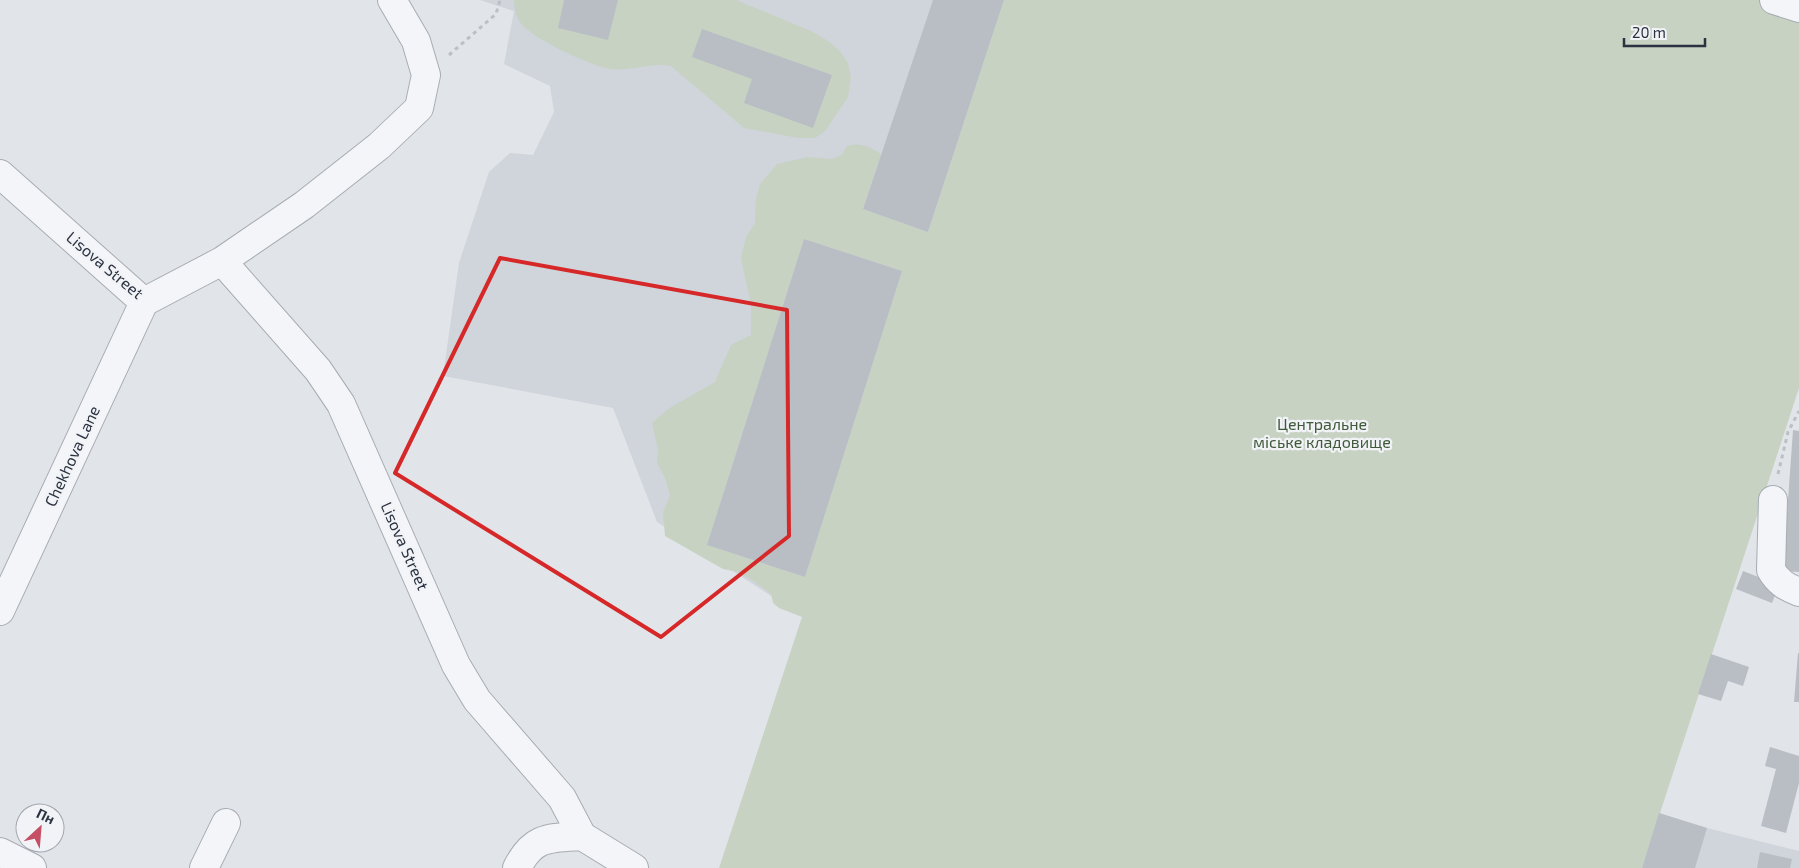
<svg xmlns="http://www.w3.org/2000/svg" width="1799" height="868" font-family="'Exo 2',sans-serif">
<rect width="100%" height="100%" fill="#e1e5e9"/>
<path fill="#d0d4db" d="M480 0H1004L802 616 657 522 613 408 443 376 459 263 489 172 510 153 533 155 554 112 550 86 504 64 514 11Z
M1659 813 1707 828 1799 851V868H1642Z"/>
<path fill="#c7d2c3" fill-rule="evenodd" d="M514 0H736L811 31 828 41 839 50 848 63 851 77 848 97 825 131 815 138H799L744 128 671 66C650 62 631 72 611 69 591 66 530 38 520 22 515 15 515 8 514 0Z
M1004 0H1799V388L1642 868H719L802 617 779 608 773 603 771 594 752 580 738 572 723 569 665 536 663 512 670 496 666 480 657 463 658 450 652 423 668 409 715 382 731 345 751 335V305L741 258 746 237 755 223 756 199 760 184 777 164 808 157 831 159 842 155 846 147C859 141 870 147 881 154L863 209 928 232ZM804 239 902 271 805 577 707 545Z"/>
<path fill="#b9bec5" d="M564 0H618L608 40 558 28Z
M933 0H1004L928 232 863 209Z
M702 29 832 75 813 128 744 103 752 79 692 57Z
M804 239 902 271 805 577 707 545Z
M1793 430 1799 431V572L1783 571Z
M1743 571 1779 585 1772 603 1736 589Z
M1798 653H1799V702H1794Z
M1711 654 1749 667 1743 686 1728 681 1721 701 1698 694Z
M1770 747 1799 756V783L1786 833 1761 826 1776 769 1765 766Z
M1659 813 1707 828 1695 868H1642Z
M1760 852 1792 859 1790 868H1757Z"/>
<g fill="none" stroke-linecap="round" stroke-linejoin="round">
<g stroke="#a7acb3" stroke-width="30">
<path id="minor" d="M392 0 416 41 426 75 419 108 379 146 304 205 222 261 318 370 341 404 456 665 477 700 562 798 582 836 634 868
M1774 0 1799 8
M0 174 144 302 222 261
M1773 500 1771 570C1778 582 1786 587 1799 592
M0 611 144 302
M0 852 32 868
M204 868 226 823
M517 868C533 836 549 838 582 836"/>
</g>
<path stroke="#bcbfc4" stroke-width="3" stroke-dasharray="4 4" stroke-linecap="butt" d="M449 55 496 14 500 0
M1778 474 1788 432 1799 411"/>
<use href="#minor" stroke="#f4f5f8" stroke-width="28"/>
</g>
<path fill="none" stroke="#d62828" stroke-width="4" stroke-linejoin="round" d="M500 258 787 310 789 536 661 637 395 473Z"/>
<g text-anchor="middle" stroke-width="4.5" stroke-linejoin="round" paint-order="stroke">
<g font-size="16" fill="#2b3340" stroke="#f1f3f7">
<text transform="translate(105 265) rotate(40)" y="6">Lisova Street</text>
<text transform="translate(72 456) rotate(-65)" y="6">Chekhova Lane</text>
<text transform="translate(405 546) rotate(66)" y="6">Lisova Street</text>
</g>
<g font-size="16" fill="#405a39" stroke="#f1f3f7">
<text x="1322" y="430">Центральне<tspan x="1322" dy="18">міське кладовище</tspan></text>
</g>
</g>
<g transform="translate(40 828) rotate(26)"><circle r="24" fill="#f1f3f7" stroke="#a2a6ae"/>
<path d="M0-4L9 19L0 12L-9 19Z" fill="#c54f65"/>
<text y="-8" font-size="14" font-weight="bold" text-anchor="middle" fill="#2b3340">Пн</text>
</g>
<path d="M1624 38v8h81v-8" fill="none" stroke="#2b3340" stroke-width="2.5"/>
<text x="1632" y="38" font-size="15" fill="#2b3340" stroke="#f1f3f7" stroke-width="4" paint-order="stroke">20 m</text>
</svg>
